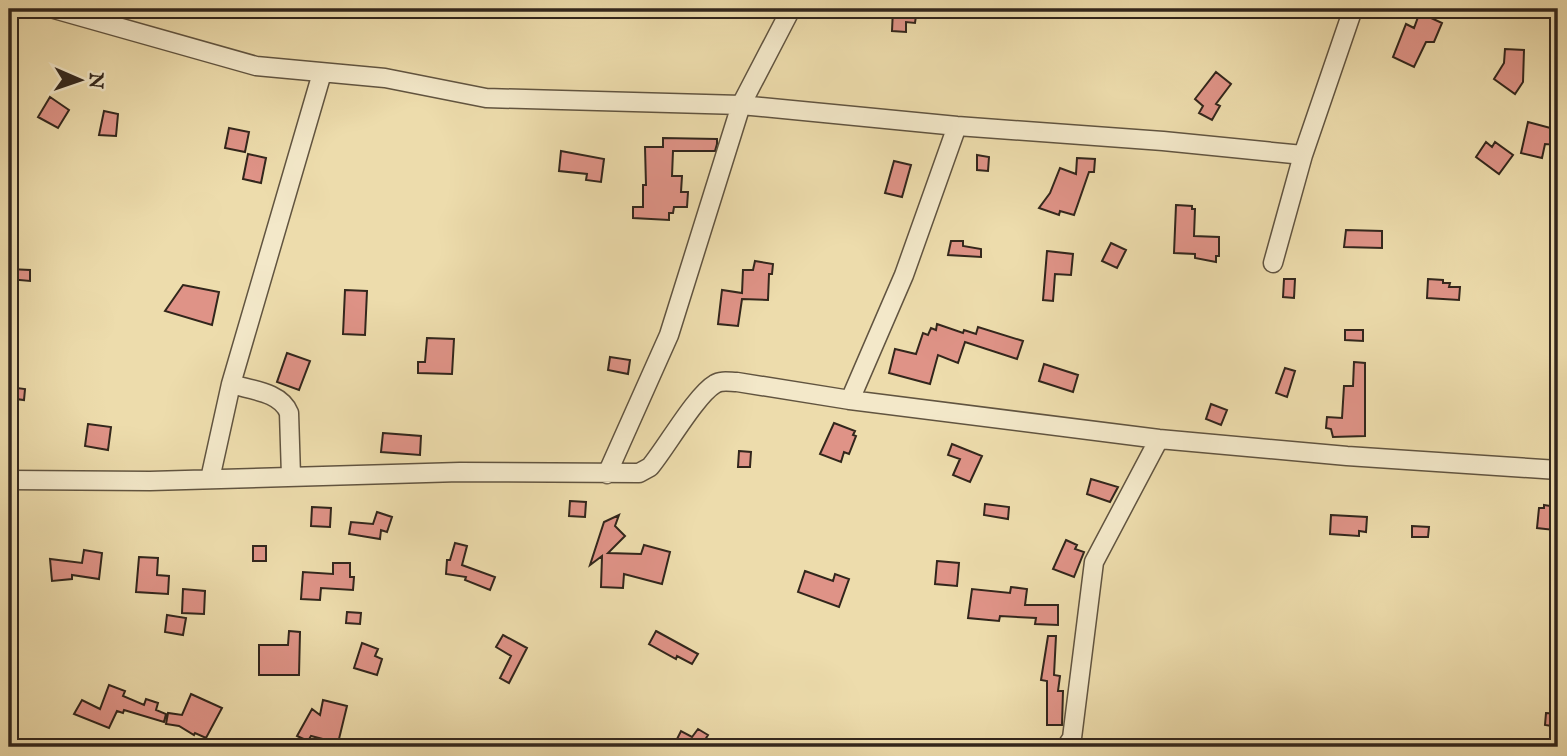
<svg xmlns="http://www.w3.org/2000/svg" width="1567" height="756" font-family="'IM FELL English',serif">
<rect width="100%" height="100%" fill="#eddcac"/>
<filter id="stains"><feTurbulence type="fractalNoise" baseFrequency=".00286" numOctaves="4"/><feColorMatrix values="0 0 0 0 .2 0 0 0 0 .09 0 0 0 0 .02 0 0 0 .5 -.17"/></filter>
<radialGradient id="worn" r=".72"><stop offset=".6" stop-color="#630" stop-opacity="0"/><stop offset="1" stop-color="#630" stop-opacity=".3"/></radialGradient>
<path fill="#df9387" stroke="#32261c" stroke-width="2" d="M893 9H917L915 23 906 22V32L892 31Z
M1421 9H1429V17L1442 23 1434 42H1426L1414 67 1393 57 1406 24 1414 28Z
M1505 49 1524 50 1523 82 1515 94 1494 79 1504 63Z
M1216 72 1231 84 1216 104 1220 106 1212 120 1199 113 1203 106 1195 99Z
M50 97 69 110 58 128 38 117Z
M104 111 118 114 116 136 99 135Z
M1528 122 1558 130 1557 145 1545 144 1542 158 1521 153Z
M229 128 249 132 245 152 225 148Z
M663 138 717 139V144L715 151H673L672 176H682L681 192H688L687 207H674L673 213H669V220L633 218V207H643V185H646L645 147H663Z
M1486 142 1492 147 1495 142 1513 155 1499 174 1476 157Z
M561 151 604 159 601 182 586 180 587 174 559 171Z
M248 154 266 158 261 183 243 179Z
M977 155 989 157 988 171 977 170Z
M1077 158 1095 159 1094 172H1089L1074 215 1060 211 1059 215 1039 208 1050 193 1060 168 1076 174Z
M894 161 911 165 902 197 885 193Z
M1176 205 1192 206V209H1195L1194 236 1219 237V256H1216V262L1195 258V254L1174 253Z
M1346 230 1382 231V248L1344 247Z
M951 241H963V246L981 249V257L948 255Z
M1111 243 1126 250 1117 268 1102 261Z
M1047 251 1073 254 1071 275 1055 274 1053 301 1043 300Z
M755 261 773 264 772 274H769L768 300 742 299 738 326 718 324 722 290 742 293 743 270H753Z
M9 269 30 270V281L9 279Z
M1284 279H1295L1294 298 1283 297Z
M1428 279 1443 280V283H1450L1449 287H1460L1459 300 1427 298Z
M183 285 219 292 212 325 165 311Z
M345 290 367 291 365 335 343 334Z
M937 324 963 333 964 330 976 334 978 327 1023 341 1017 359 965 342 958 363 938 355 930 384 889 373 895 349 916 354 923 333 928 335 931 328 936 330Z
M1345 330H1363V341L1345 340Z
M427 338 454 339 452 374 418 373V362H425Z
M287 353 310 361 299 390 277 382Z
M610 357 630 360 628 374 608 370Z
M1354 362 1365 363V436L1333 437 1331 429 1326 428 1327 417 1342 418 1344 386H1353Z
M1044 364 1078 375 1073 392 1039 381Z
M1285 368 1295 371 1287 397 1276 393Z
M9 387 25 389 24 400 9 398Z
M1211 404 1227 410 1221 425 1206 419Z
M834 423 855 431 853 435 856 436 849 454 844 452 841 462 820 454Z
M88 424 111 427 108 450 85 446Z
M383 433 421 436 420 455 381 452Z
M952 444 982 456 970 482 953 475 960 459 948 455Z
M739 451 751 452 750 467H738Z
M1091 479 1118 487 1110 502 1087 494Z
M570 501 586 502 585 517 569 516Z
M985 504 1009 507 1008 519 984 515Z
M1544 505 1557 507 1554 530 1537 528 1539 508H1544Z
M312 507 331 508 330 527 311 526Z
M377 512 392 517 387 532 381 530 380 539 349 534 351 522 373 524Z
M619 515 615 526 625 536 608 553 641 554 644 545 670 552 662 584 624 574 623 588 601 587 602 556 590 565 604 522Z
M1331 515 1367 517 1366 532 1359 531V536L1330 534Z
M1412 526 1429 527 1428 537H1412Z
M1066 540 1077 545 1075 549 1084 552 1074 577 1053 569Z
M455 543 467 546 462 565 495 577 490 590 465 580 466 577 446 574 447 560H450Z
M253 546H266V561H253Z
M84 550 102 553 99 579 72 575V579L52 581 50 559 82 563Z
M139 557 158 558 157 575 169 576 168 594 136 592Z
M937 561 959 563 957 586 935 584Z
M333 563H350V577H354L353 590 321 588 320 600 301 599 303 572 333 574Z
M805 571 833 581 835 574 849 579 839 607 798 592Z
M1011 587 1027 589 1025 605H1058V625L1035 624 1036 618 1000 616 999 621 968 618 972 589 1010 593Z
M183 589 205 591 204 614 182 613Z
M347 612 361 613 360 624 346 623Z
M167 615 186 618 183 635 165 632Z
M289 631 300 632 299 675H259V645H288Z
M656 631 698 654 692 664 677 656 676 659 649 644Z
M503 635 527 648 509 683 500 678 511 656 496 647Z
M1048 636H1056L1054 675 1060 676 1058 691H1063L1062 725H1047V681L1041 680Z
M362 643 378 649 375 656 382 659 377 675 354 668Z
M109 685 125 691 123 696 144 705 146 699 158 703 156 710 166 714 164 722 124 710 123 713 117 711 109 728 74 714 82 700 100 709Z
M191 694 222 708 206 738 195 733 194 735 179 726 166 724 168 713 182 715Z
M323 700 347 706 338 743 311 736 308 741 297 736 312 709 320 715Z
M1546 713 1558 714V727L1545 725Z
M698 729 708 735 703 743 711 747H683L675 743 681 731 692 737Z"/>
<g fill="none" stroke-linecap="round" stroke-linejoin="round">
<g stroke="#615440" stroke-width="21">
<path id="minor" d="M54 9 256 66 385 78 486 98 741 105 957 126 1163 141 1303 155
M1273 263 1303 155 1353 9
M231 384C251 390 281 392 289 413L291 476
M850 400 904 275 957 126
M607 474 669 335 741 105 791 9
M210 479 231 384 322 73
M9 480 150 481 460 472 639 473 650 467C666 448 696 395 715 384 721 380 730 382 737 382L850 400 1159 439 1347 456 1558 470
M1066 747 1072 738 1094 562 1159 439"/>
</g>
<use href="#minor" stroke="#f3e8c9" stroke-width="18"/>
</g>
<rect width="1567" height="756" fill="none" stroke="#eddcac" stroke-width="35"/>
<rect x="10" y="10" width="1546" height="735" fill="none" stroke="#32261c" stroke-width="3.5"/>
<rect x="18" y="18" width="1532" height="721" fill="none" stroke="#32261c" stroke-width="2"/>
<g transform="translate(80 80) rotate(92)" stroke="#f3e8c9" stroke-width="5" paint-order="stroke">
<path d="M0-5L12 26L0 18L-12 26Z" fill="#32261c"/>
<text y="-10" font-size="19" font-weight="bold" text-anchor="middle" fill="#32261c">N</text>
</g>
<rect width="100%" height="100%" filter="url(#stains)"/>
<rect width="100%" height="100%" fill="url(#worn)"/>
</svg>
